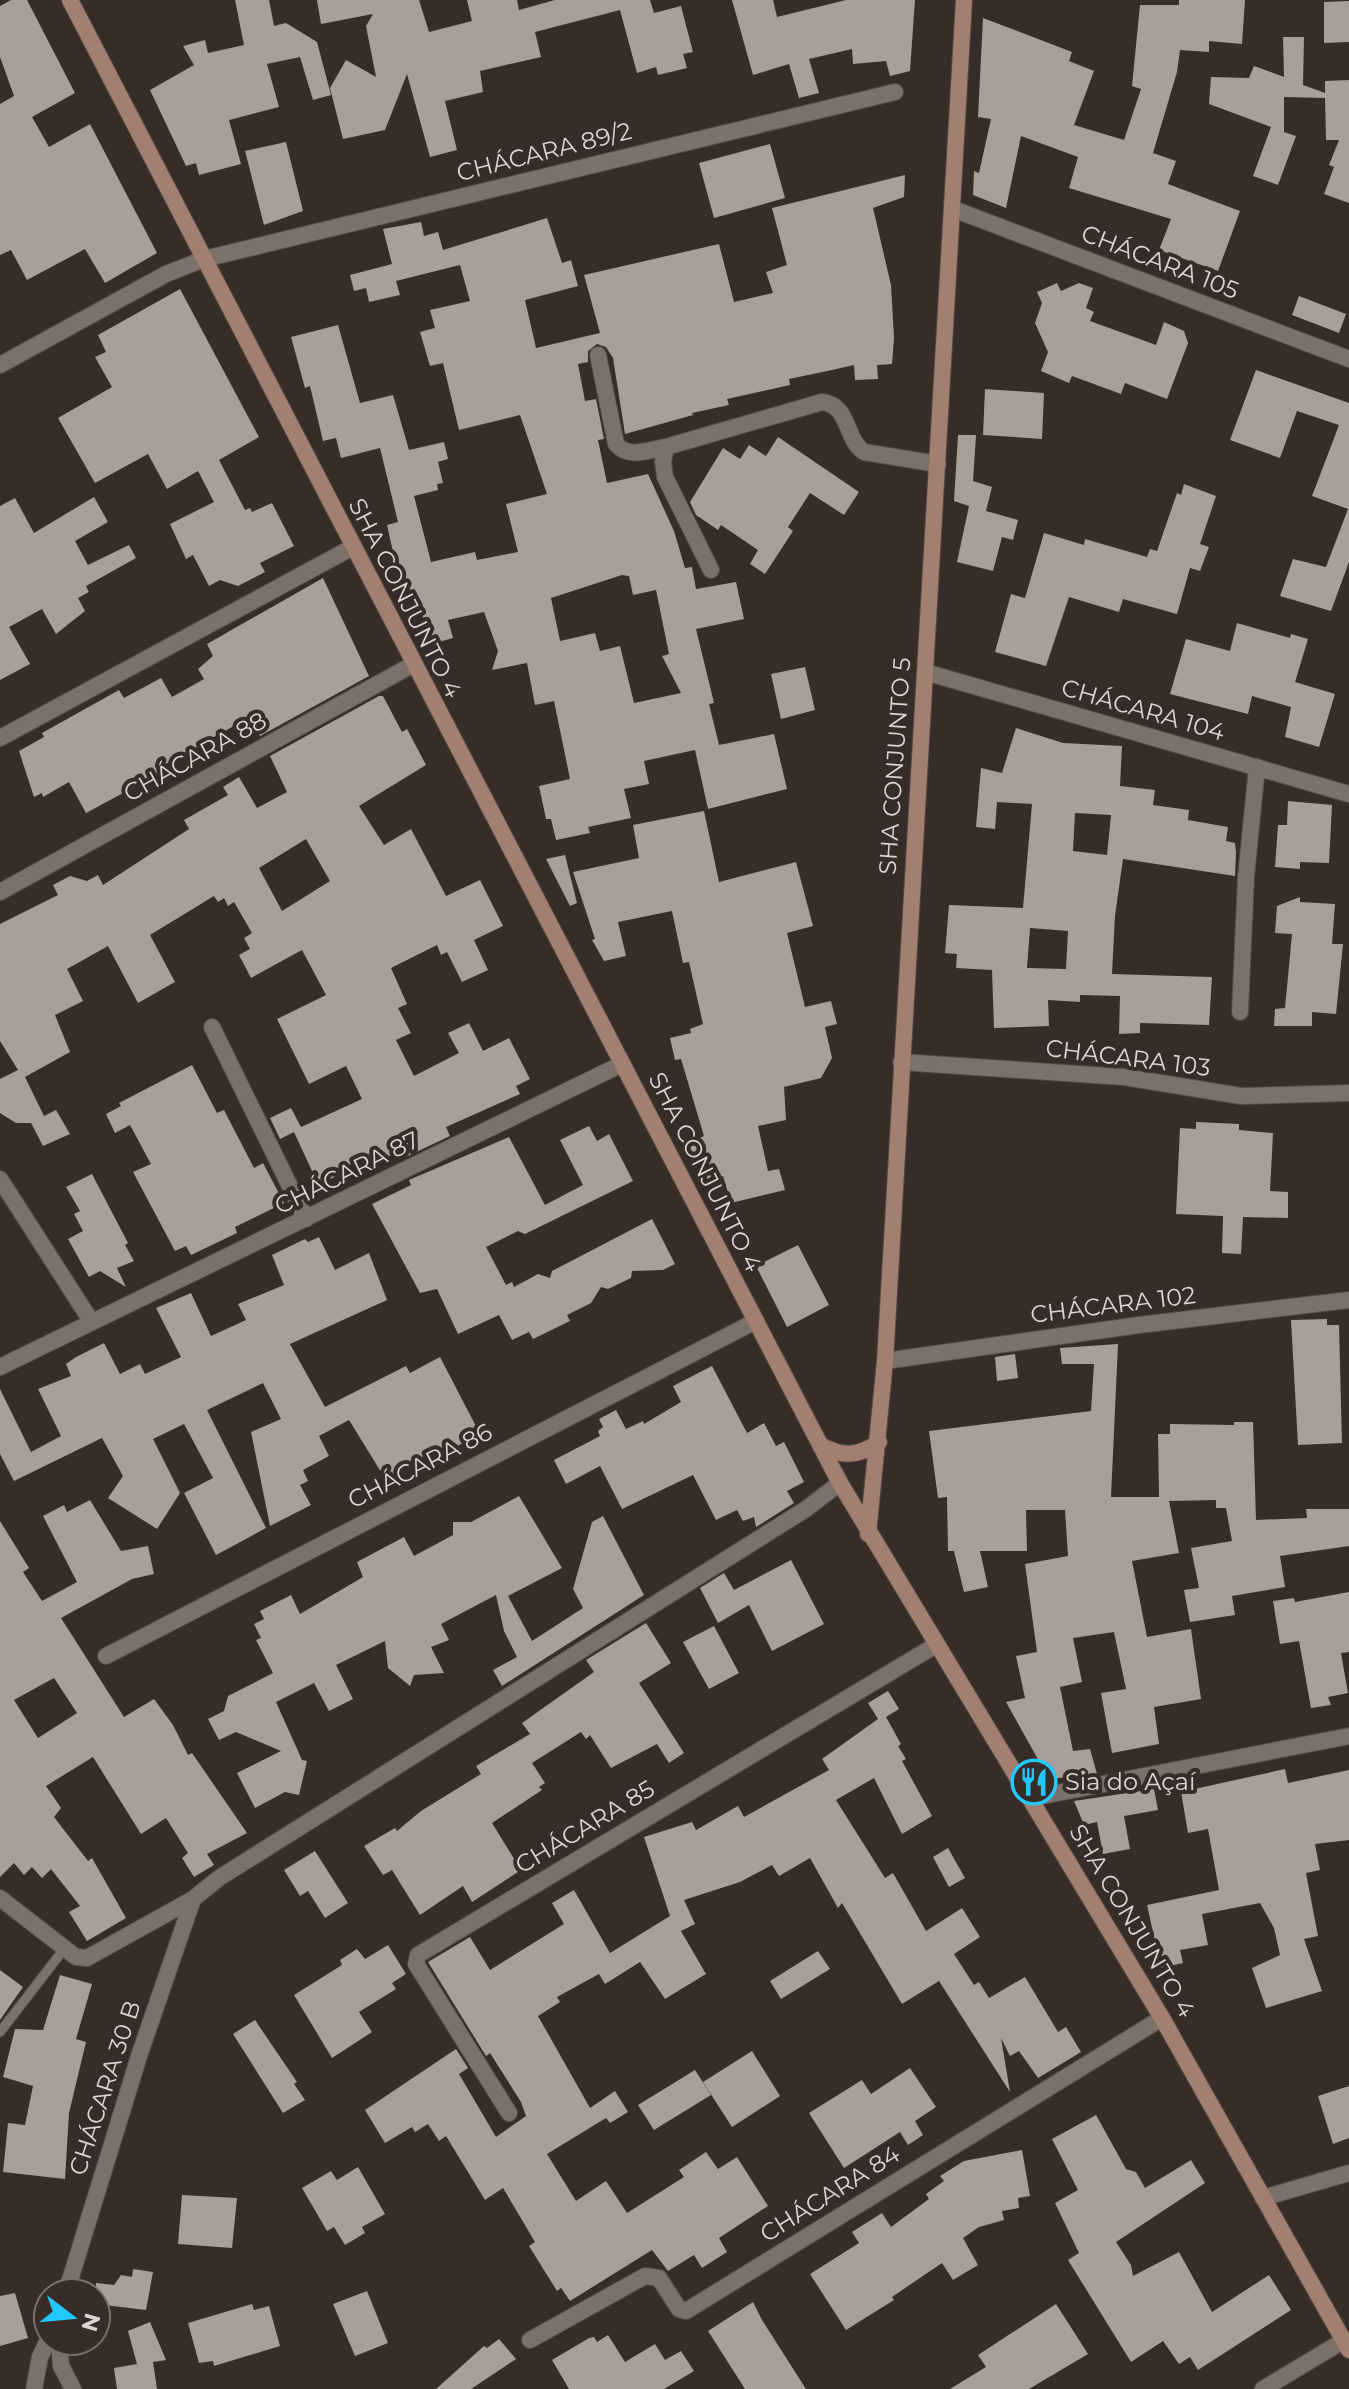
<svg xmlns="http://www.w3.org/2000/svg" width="1349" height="2389" font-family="Montserrat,sans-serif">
<rect width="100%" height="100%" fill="#372c28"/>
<path fill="#aa9e98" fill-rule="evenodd" d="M11 0H27L75 93 32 117 49 147 90 124 157 253 105 283 85 249 27 280 11 250 0 255V104L14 96 0 57V6Z
M235 0H269L274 26 286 23 317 42 331 95 313 100 300 57 267 64 279 107 229 120 241 164 199 175 196 163 186 166 150 90 194 65 183 46 205 40 208 53 244 45Z
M317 0H419L429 32 472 21 467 0H517L519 10 555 0H650L654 13 681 6 693 52 683 54 687 68 658 75 656 67 637 73 620 10 535 32 541 57 480 71 483 92 445 101 457 150 430 157 407 74 385 130 343 139 330 88 346 60 376 77 366 26 373 14 321 24Z
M732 0H773L777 17 846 0H915L910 71 890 76 886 61 853 64 852 49 809 59 819 93 799 98 789 64 753 75Z
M1179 0H1245L1242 44 1209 41V52L1180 50 1177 72 1153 153 1176 161 1168 184 1240 211 1218 271 1159 250 1171 219 1069 188 1078 157 1021 136 1006 208 973 195 974 171 979 173 991 119 978 117 983 18 1072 52 1069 61 1094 71 1074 125 1124 140 1141 89 1132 86 1140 5H1179Z
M1349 1V42L1324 43V2Z
M1283 37H1304L1303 85 1325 93V81L1349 80V203L1324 194 1334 167 1329 165 1339 140H1326L1325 98 1284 97V132L1296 136 1278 185 1253 176 1271 127 1209 104 1211 77 1249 78 1254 66 1284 77Z
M286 142 303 211 264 225 245 151Z
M770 144 785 198 714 218 699 163Z
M905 175 904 197 873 208 891 285 894 338 892 364 877 365 878 379 855 380 854 365 832 370 789 379 790 385 727 399 729 405 692 413 693 415 625 434 613 358 606 347 597 344 588 351V362L578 364 585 401 596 399 604 439 598 440 607 483 648 474 674 531 685 568 692 567 696 589 736 582 744 619 696 629 714 703 709 704 719 745 774 734 787 789 708 809 695 750 644 761 649 784 624 789 631 818 588 827 590 833 556 840 551 819H546L539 786 570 779 554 701 535 705 527 663 492 670 498 651 484 612 448 620 453 638 435 643 393 552 387 525 398 522 380 448 341 458 336 438 323 441 310 386 305 388 291 337 338 325 360 403 393 395 409 450 444 442 448 459 438 462 443 483 437 484 438 490 414 496 431 562 475 552 477 560 518 552 506 504 547 494 520 415 459 430 443 363 430 366 420 332 435 328 430 310 470 301 460 265 396 281 400 295 369 302 366 288 354 291 350 275 392 264 383 229 421 222 424 236 438 232 443 250 547 218 562 263 571 260 578 286 525 300 536 348 600 333 584 275 719 244 734 302 773 293 766 272 787 265 772 208ZM622 575 629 576 633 595 656 590 669 654 662 656 681 693 634 703 620 646 600 651 595 633 560 641 551 598Z
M1057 283 1061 291 1079 283 1093 288 1086 308 1094 312 1090 321 1156 345 1164 322 1184 331 1188 343 1167 399 1125 383 1121 394 1072 376 1069 383 1041 371 1048 352 1035 323 1042 303 1037 292Z
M180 289 259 437 219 460 245 510 250 508 252 512 272 503 294 546 260 563 265 572 238 586 220 580 209 586 193 555 186 559 170 524 214 502 198 471 167 489 148 454 95 483 58 418 112 387 95 357 106 352 98 335Z
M1299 296 1346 314 1339 333 1292 315Z
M1256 370 1349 403V562L1331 611 1280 596 1293 559 1326 567 1348 509 1312 496 1339 425 1297 411 1280 458 1230 440Z
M985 389 1044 393 1042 439 983 435Z
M958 435H976L973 481 992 487 986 511 1018 520 1013 540 1002 537 993 571 957 562 969 506 954 501Z
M778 437 859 492 844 515 810 493 788 527 793 531 765 574 750 564 758 550 721 525 718 530 696 515 690 502 723 448 740 459 749 445 766 456Z
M1184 484 1216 496 1200 544 1209 547 1200 571 1190 568 1177 614 1123 599 1119 612 1069 597 1046 666 995 652 1011 594 1025 598 1044 533 1084 545 1085 539 1147 557 1150 549 1157 551 1177 493 1181 495Z
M94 497 108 522 75 541 88 565 129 545 136 558 86 586 89 592 78 598 85 611 56 634 42 609 9 627 30 664 0 680V506L15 498 34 533Z
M323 578 369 676 260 736 255 728 248 733 241 722 162 766 164 771 86 813 69 782 43 797 42 793 34 797 19 751 44 737 42 733 119 690 124 698 161 678 172 697 204 679 198 669 213 656 207 644Z
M1237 623 1290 638 1291 634 1308 639 1295 682 1335 694 1319 747 1285 737 1291 707 1252 696 1248 714 1170 694 1186 639 1230 651Z
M805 667 815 710 781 719 771 674Z
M379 696H383L402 732 407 729 426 765 359 806 384 845 411 829 446 896 480 880 503 926 474 940 488 970 462 982 447 952 441 955 437 945 391 968 407 1004 398 1008 411 1033 396 1040 414 1076 459 1053 448 1033 469 1023 483 1051 509 1038 530 1079 516 1086 520 1094 446 1127 450 1136 399 1160 396 1154 379 1160 375 1151 342 1169 344 1173 318 1184 294 1132 280 1139 270 1118 291 1108 301 1127 362 1099 346 1066 309 1084 277 1019 326 995 302 950 251 978 239 955 250 949 244 938 252 933 234 902 228 906 224 898 218 902 214 896 150 935 175 982 138 1003 108 946 67 969 83 1001 55 1015 70 1052 25 1077 44 1116 56 1110 70 1134 43 1146 31 1123H16L0 1113V1079L18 1070 0 1041V924L58 895 53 885 70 876 87 881 98 875 103 885 189 829 184 820 228 795 223 787 239 777 257 808 287 792 270 756ZM306 839 330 881 282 911 259 868Z
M1016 728 1063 743 1122 746 1120 786 1155 790 1153 805 1189 810 1188 820 1228 827 1226 841 1235 843 1236 852 1235 876 1123 859 1115 916 1112 974 1212 977 1209 1025 1140 1023V1033L1119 1034 1120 996 1080 995V1002L1048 1000 1049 1026 994 1028 992 970 956 968 957 954 945 953 949 905 1023 908 1032 804 997 802 995 829 976 827 981 768 1002 773ZM1075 813 1111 815 1107 855 1073 851ZM1030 928 1068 931 1066 969 1027 968Z
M1288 801 1332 805 1329 863 1300 862V869L1275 867 1278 825H1287Z
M704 811 719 882 796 862 813 926 787 933 805 1007 831 1001 837 1024 825 1027 832 1058 821 1078 784 1087 786 1120 758 1126 768 1171 779 1169 785 1190 731 1203 723 1176 709 1183 688 1144 704 1136 681 1059 675 1060 670 1038 691 1033 690 1029 703 1024 689 962 683 963 672 911 618 922 626 956 604 961 592 940 595 939 573 872 639 858 633 825Z
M565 855 577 903 570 906 546 859Z
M1300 897V902L1335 904 1332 944H1343L1336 1014 1312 1012V1026H1274L1275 1009 1285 1008 1292 934 1275 933 1277 906Z
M192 1065 217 1113 224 1110 254 1168 263 1163 284 1203 235 1227 237 1233 191 1255 186 1246 175 1251 133 1172 151 1164 130 1125 115 1133 106 1114 121 1106 119 1103Z
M1196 1122 1239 1124V1130L1273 1133 1270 1191 1288 1192V1218L1243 1217 1241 1254 1222 1253 1223 1216 1176 1214 1180 1128 1196 1129Z
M589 1126 597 1141 609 1134 633 1181 525 1234 518 1231 486 1247 506 1285 512 1282 514 1287 538 1274 550 1278 552 1271 652 1219 675 1264 663 1270 632 1271 631 1278 608 1289 601 1287 591 1303 567 1315 570 1321 533 1339 529 1332 512 1340 499 1315 458 1334 437 1289 420 1293 372 1204 411 1185 409 1180 509 1137 545 1205 583 1185 560 1140Z
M92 1174 128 1243 125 1245 134 1261 117 1268 126 1287 100 1271 89 1277 68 1239 83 1231 74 1214 80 1211 66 1187Z
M319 1237 335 1270 369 1253 387 1300 290 1344 325 1407 406 1366 410 1373 440 1357 480 1434 440 1455 436 1448 386 1480 349 1420 319 1436 329 1456 303 1470 308 1481 300 1485 311 1505 270 1526 251 1432 281 1419 263 1383 207 1410 266 1528 216 1555 184 1493 213 1478 184 1424 153 1439 180 1493 157 1529 108 1498 123 1476 102 1438 14 1481 0 1454V1389L31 1452 61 1436 38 1389 71 1376 66 1364 76 1357 104 1343 120 1374 140 1364 145 1374 181 1357 156 1308 191 1293 211 1336 246 1320 238 1304 284 1285 272 1255 305 1239 308 1242Z
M798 1245 829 1305 787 1327 756 1266Z
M1327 1319V1325H1339L1342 1443 1298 1445 1291 1320Z
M1118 1344 1111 1497H1159L1158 1434H1170V1424L1234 1425V1422H1253L1256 1520 1307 1518 1306 1509H1349V1546L1280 1556 1285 1587 1232 1596 1235 1615 1190 1622 1184 1590 1199 1588 1191 1548 1232 1541 1226 1508H1216V1500L1169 1501 1179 1553 1132 1561 1147 1637 1191 1629 1201 1699 1154 1707 1159 1744 1112 1753 1101 1693 1126 1689 1114 1632 1073 1638 1082 1682 1060 1687 1073 1751 1090 1749 1097 1774 1049 1779 1006 1702 1025 1698 1016 1656 1037 1652 1025 1564 1068 1556 1065 1510H1026L1027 1551H980L988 1587 964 1592 954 1551H948L947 1497 938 1498 929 1431 1091 1411 1094 1364H1062L1060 1348Z
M1015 1354 1018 1378 997 1381 995 1357Z
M712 1366 747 1433 764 1423 776 1446 784 1442 804 1482 787 1491 794 1503 756 1527 754 1517 743 1521 737 1510 716 1520 693 1475 622 1509 600 1466 566 1484 554 1460 600 1436 598 1431 603 1427 599 1419 616 1410 626 1429 643 1421 644 1424 681 1402 673 1386Z
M519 1496 562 1568 508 1596 532 1641 583 1608 573 1589 592 1522 603 1516 644 1595 502 1686 493 1670 517 1657 504 1631 496 1595 441 1624 449 1640 431 1647 444 1673 414 1675 410 1686 388 1668 385 1641 336 1665 353 1699 329 1711 314 1683 276 1702 302 1760 307 1761 299 1795 285 1792 255 1808 237 1773 281 1751 236 1732 219 1740 208 1719 224 1711 228 1696 273 1673 256 1640 261 1638 254 1624 264 1619 260 1611 291 1595 300 1614 363 1577 357 1562 404 1537 414 1556 453 1535V1522H471Z
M90 1500 121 1551 148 1546 154 1574 132 1579 61 1618 124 1717 154 1699 173 1725 188 1755 192 1753 247 1833 207 1854 214 1865 194 1877 182 1858 188 1853 166 1818 141 1834 93 1757 46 1786 61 1808 54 1817 88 1861 92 1858 126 1918 87 1941 69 1912 80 1906 51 1869 42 1878 32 1867 24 1875 14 1863 0 1877V1521L29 1568 23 1572 42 1601 77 1582 43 1516 64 1505 67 1512ZM54 1678 77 1713 38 1738 14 1700Z
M791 1560 824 1624 772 1651 749 1605 718 1623 700 1588 724 1573 734 1590Z
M1349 1592V1652L1341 1653 1348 1693 1328 1697 1331 1705 1311 1708 1299 1641 1280 1644 1273 1601 1294 1598 1295 1602Z
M646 1623 671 1663 639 1683 684 1753 669 1763 657 1744 611 1768 590 1735 586 1739 581 1732 532 1763 545 1783 539 1787 542 1790 492 1823 521 1870 472 1902 463 1886 420 1915 392 1870 383 1875 364 1846 395 1828 397 1831 421 1811 481 1774 476 1766 530 1734 522 1723 594 1672 586 1660Z
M714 1626 739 1673 709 1689 683 1642Z
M888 1691 899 1709 886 1717 901 1744 898 1746 906 1759 902 1761 932 1816 902 1834 874 1778 836 1800 885 1878 893 1873 926 1931 962 1908 980 1937 954 1954 974 1985 979 1982 989 1998 1025 1977 1058 2032 1066 2027 1081 2052 1038 2078 1019 2051 1010 2056 1001 2038 1010 2092 939 1981 902 2004 842 1903 838 1908 810 1858 779 1876 772 1865 740 1882 684 1900 695 1924 681 1931 706 1974 665 1999 640 1962 605 1984 599 1974 557 1997 560 2002 538 2016 590 2108 615 2091 628 2112 610 2123 606 2118 547 2154 576 2201 606 2181 627 2213 684 2177 679 2170 706 2152 718 2169 737 2157 768 2206 719 2238 727 2252 702 2268 694 2255 668 2271 652 2250 570 2301 561 2288 557 2291 529 2246 535 2242 503 2188 485 2200 446 2136 439 2141 428 2124 415 2132 412 2127 385 2143 365 2110 456 2049 468 2068 459 2074 496 2137 526 2116 521 2102 490 2053 486 2056 428 1962 470 1937 490 1970 564 1924 552 1903 574 1890 610 1953 670 1916 644 1837 692 1822 696 1830 738 1806 744 1817 829 1770 822 1759 878 1719 868 1703Z
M1285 1769 1288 1783 1349 1770V1840L1315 1844 1320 1870 1306 1873 1318 1936 1304 1939 1322 1991 1266 2008 1252 1968 1280 1955 1274 1928 1260 1903 1202 1914 1208 1945 1180 1950 1183 1963 1161 1968 1147 1905 1219 1890 1208 1829 1188 1833 1181 1792Z
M1154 1789 1158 1810 1124 1816 1130 1849 1103 1854 1097 1822 1084 1825 1074 1801Z
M948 1848 965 1878 949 1887 933 1857Z
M315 1851 348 1903 325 1918 308 1891 300 1896 284 1870Z
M388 1945 406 1974 392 1983 396 1989 359 2012 372 2032 332 2058 294 1995 342 1965 340 1960 357 1949 365 1959Z
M818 1951 830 1969 781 1999 770 1981Z
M0 1970 23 1987 0 2020Z
M60 1975 92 1984 76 2039 86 2042 69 2113 65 2179 3 2172 8 2123 25 2125 33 2086 3 2077 15 2029 43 2030Z
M255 2020 297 2082 294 2084 305 2100 283 2113 233 2034Z
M752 2051 780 2096 732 2127 703 2082Z
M910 2068 936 2107 915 2121 923 2135 908 2145 900 2132 844 2168 809 2113 862 2080 871 2094Z
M695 2070 711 2095 654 2130 638 2105Z
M1349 2086V2138L1333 2144 1318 2096Z
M1096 2115 1126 2169 1136 2172 1145 2188 1191 2160 1205 2183 1116 2242 1131 2265 1133 2276 1179 2252 1212 2312 1269 2275 1291 2310 1198 2370 1190 2357 1179 2364 1163 2341 1131 2362 1068 2260 1079 2253 1055 2203 1078 2190 1052 2139Z
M1022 2150 1030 2196 1018 2198 1019 2208 1002 2211 1004 2220 979 2227 963 2238 978 2265 953 2280 942 2263 892 2297 894 2300 846 2330 810 2274 859 2243 852 2232 882 2213 891 2227 929 2199 926 2194 944 2181 940 2176 964 2161Z
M358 2167 385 2214 362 2227 365 2233 345 2245 334 2227 327 2231 302 2188 331 2171 337 2180Z
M182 2195 237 2198 232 2248 178 2244Z
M133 2269 153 2272 146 2310 96 2304V2283L114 2285 121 2275 132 2277Z
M367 2291 388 2343 355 2356 333 2304Z
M15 2293 28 2338 0 2346V2296Z
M753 2302 762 2320 806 2389H745L708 2331Z
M252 2304 254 2310 269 2306 280 2346 214 2366 213 2361 199 2363 188 2323Z
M1056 2304 1088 2354 1029 2389H950L986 2367 978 2355Z
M150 2322 166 2360 153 2362 157 2389H117L114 2368 137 2364 128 2331Z
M608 2335 625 2362 655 2344 665 2360 681 2351 694 2371 664 2389H569L552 2360 589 2338 594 2337 597 2342Z
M499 2339 516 2359 471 2389H436L484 2346 487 2348Z"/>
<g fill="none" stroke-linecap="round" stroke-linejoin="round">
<g stroke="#534b46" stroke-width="11">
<path id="lane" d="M0 2032 64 1949"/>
</g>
<g stroke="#534b46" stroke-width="18">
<path id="street" d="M953 209 1349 359
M598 355 616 444C628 459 649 450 666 447
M0 365 166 274 204 259 895 92
M711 570 665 477 663 462 666 447 822 402C850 405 844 438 864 452L938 464
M925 672 1349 794
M0 738 353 547
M0 892 412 665
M1240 1012 1246 877 1257 767
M212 1027 306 1219
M901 1062 1124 1077 1241 1096 1349 1093
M0 1179 91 1321
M885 1361 1139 1325 1349 1300
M0 1367 622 1064
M106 1656 756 1321
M1032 1798 1349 1736
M0 1898 76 1957 87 1958 193 1899 219 1878 806 1509 840 1483
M509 2113 416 1964 418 1955 936 1645
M1263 2198 1349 2173
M66 2293 140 2053 193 1899
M530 2340 645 2276 659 2278 679 2309 686 2311 1162 2018
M59 2341 61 2366 73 2389
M34 2389 40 2357 48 2340
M1263 2389 1343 2341"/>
</g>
<g stroke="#534b46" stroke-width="18">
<path id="secondary" d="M70 0 840 1483 1162 2018 1349 2350
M820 1445C842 1457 858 1457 879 1442
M868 1534 885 1361 964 0"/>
</g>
<use href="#lane" stroke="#7c706b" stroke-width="9"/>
<use href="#street" stroke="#7c706b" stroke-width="16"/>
<use href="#secondary" stroke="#a27f6f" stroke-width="16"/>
</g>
<defs>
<g id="restaurant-ring" transform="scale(2.3)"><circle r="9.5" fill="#372c28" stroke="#22c9fe" stroke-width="1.5"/><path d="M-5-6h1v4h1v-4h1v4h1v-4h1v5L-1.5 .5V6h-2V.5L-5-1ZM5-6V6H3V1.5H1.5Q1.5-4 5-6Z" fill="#22c9fe"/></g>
</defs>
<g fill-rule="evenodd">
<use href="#restaurant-ring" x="1034" y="1782"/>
</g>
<g text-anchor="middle" stroke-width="8" stroke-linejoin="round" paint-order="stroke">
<g font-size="24" fill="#dcd5d2" stroke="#372c28">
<text transform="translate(544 152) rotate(-14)" y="8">CHÁCARA 89/2</text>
<text transform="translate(1160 262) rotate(21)" y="8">CHÁCARA 105</text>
<text transform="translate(405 598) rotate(63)" y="8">SHA CONJUNTO 4</text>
<text transform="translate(1143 710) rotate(16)" y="8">CHÁCARA 104</text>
<text transform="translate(195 757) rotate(-29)" y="8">CHÁCARA 88</text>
<text transform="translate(895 766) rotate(-86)" y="8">SHA CONJUNTO 5</text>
<text transform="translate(1128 1058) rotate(7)" y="8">CHÁCARA 103</text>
<text transform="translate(705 1172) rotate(63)" y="8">SHA CONJUNTO 4</text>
<text transform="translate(347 1173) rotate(-26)" y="8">CHÁCARA 87</text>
<text transform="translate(1113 1305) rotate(-7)" y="8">CHÁCARA 102</text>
<text transform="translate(420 1466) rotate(-27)" y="8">CHÁCARA 86</text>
<text transform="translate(585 1827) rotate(-31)" y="8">CHÁCARA 85</text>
<text transform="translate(1132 1921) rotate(59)" y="8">SHA CONJUNTO 4</text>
<text transform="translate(105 2088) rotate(-72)" y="8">CHÁCARA 30 B</text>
<text transform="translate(830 2194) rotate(-32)" y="8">CHÁCARA 84</text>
</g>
<g font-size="24" fill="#dcd5d2" stroke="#372c28" text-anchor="start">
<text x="1065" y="1790">Sia do Açaí</text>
</g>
</g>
<g transform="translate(72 2317) rotate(106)"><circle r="38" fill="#372c28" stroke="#79706c" stroke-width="2"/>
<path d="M0-6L14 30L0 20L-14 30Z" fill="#22c9fe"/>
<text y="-12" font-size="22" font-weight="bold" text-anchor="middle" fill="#dcd5d2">N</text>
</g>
</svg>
